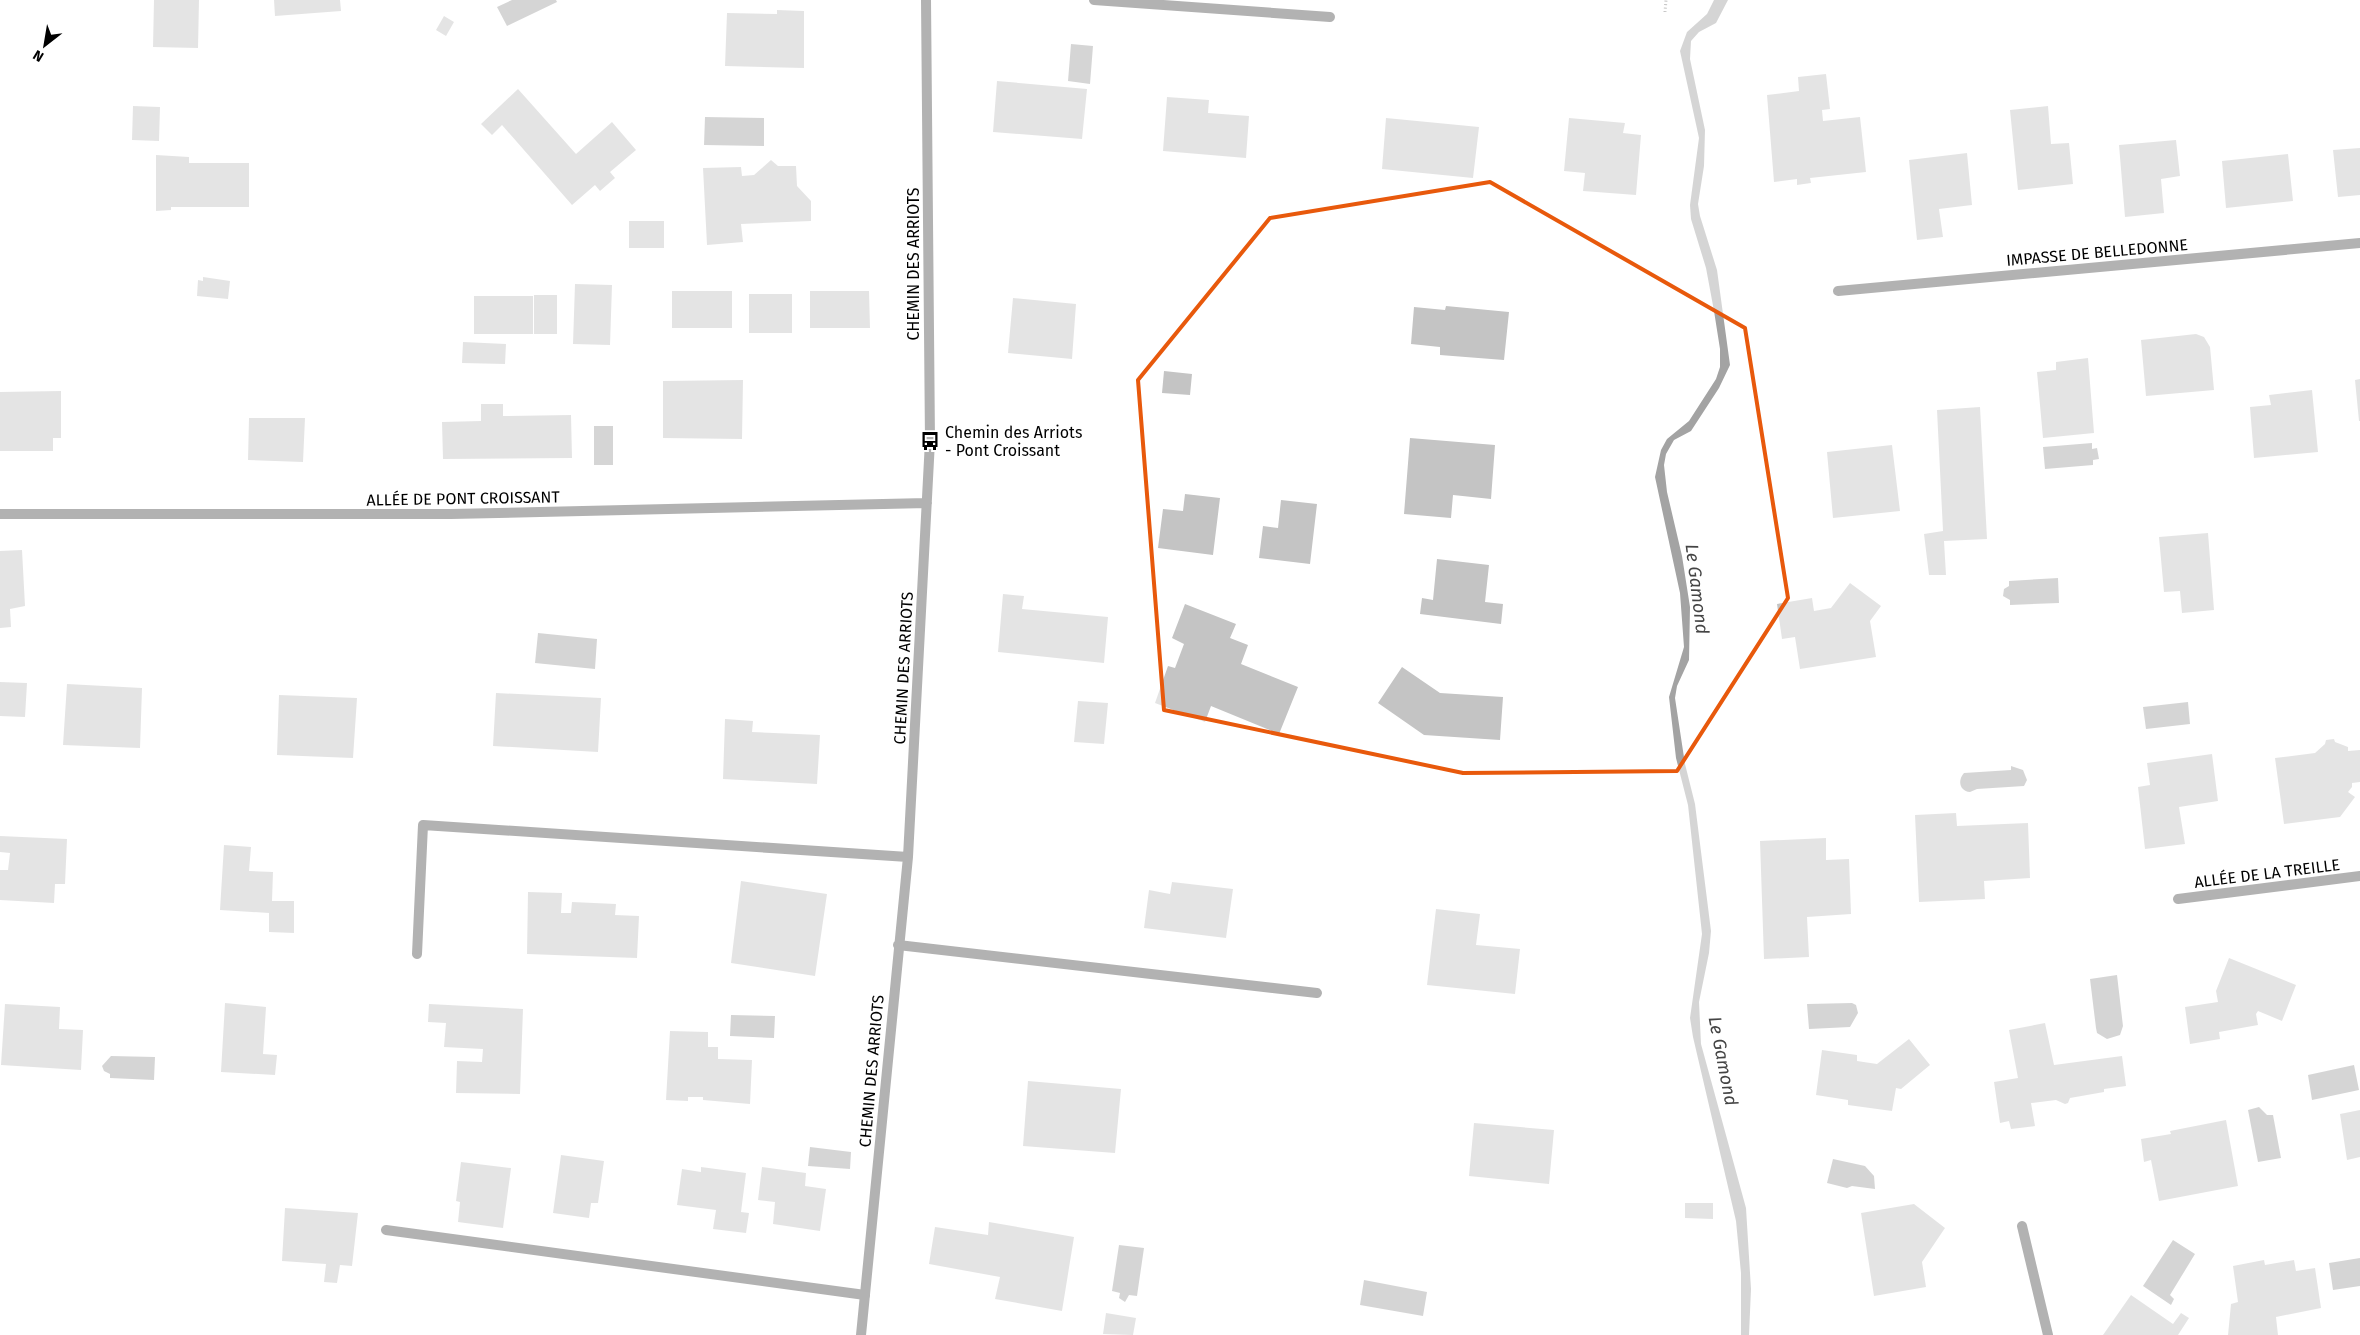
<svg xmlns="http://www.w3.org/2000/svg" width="2360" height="1335" font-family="'Fira Sans',sans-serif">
<rect width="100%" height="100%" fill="#fff"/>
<path fill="#a3a3a3" d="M512 0H556L557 2 507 26 497 7Z
M1714 0H1728L1716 23 1699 32 1691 41 1690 59 1705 130 1704 166 1698 204 1700 216 1717 270 1730 365 1719 388 1691 431 1674 440 1666 454 1664 465 1667 492 1682 556 1690 607 1689 660 1677 686 1675 698 1685 764 1695 804 1711 931 1709 953 1699 1002 1701 1044 1746 1208 1751 1289 1749 1335H1741V1273L1736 1221 1693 1037 1690 1018 1702 934 1688 805 1676 758 1669 697 1684 647 1680 593 1655 477 1661 450 1667 439 1689 421 1716 379 1720 367V349L1714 311 1706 268 1691 219 1690 205 1699 138 1680 51 1687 32 1707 14Z
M1071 44 1093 46 1090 84 1068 81Z
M705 117 764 118V146L704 145Z
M594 426H613V465H594Z
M2092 443V449L2097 448 2099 459 2093 460V465L2045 469 2043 447Z
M2058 578 2059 603 2010 605V600L2003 596 2004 589 2009 586V581Z
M538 633 597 639 595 669 535 663Z
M2188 702 2190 724 2146 729 2143 707Z
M2011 766 2023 770 2027 780 2024 786 1977 789 1970 792C1960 791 1957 781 1964 773L2011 770Z
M2117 975 2123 1026 2120 1035 2107 1039 2097 1033 2096 1028 2090 979Z
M1852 1003 1856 1005 1858 1013 1850 1027 1809 1029 1807 1004Z
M731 1015 775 1016 774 1038 730 1036Z
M111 1056 155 1057 154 1080 110 1078V1074L104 1071 102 1066Z
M2354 1065 2359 1090 2312 1100 2308 1075Z
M2259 1107 2267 1115H2273L2281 1158 2258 1162 2248 1110Z
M810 1147 851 1152 850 1169 808 1166Z
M1833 1159 1865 1166 1874 1176 1875 1189 1852 1186 1847 1188 1827 1183Z
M2173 1240 2195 1254 2170 1295 2174 1299 2171 1305 2143 1286Z
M1119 1245 1144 1248 1137 1296 1129 1295 1125 1302 1119 1298 1120 1293 1112 1291Z
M2360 1258V1286L2333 1290 2329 1263Z
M1364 1280 1427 1292 1423 1316 1360 1305Z"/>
<path fill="#c4c4c4" d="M154 0H199L198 48 153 47Z
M274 0H340L341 11 275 16Z
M777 10 804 11V68L725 66 727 13 777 14Z
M444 16 454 22 446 36 436 30Z
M1826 74 1830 109 1822 110 1823 121 1860 117 1866 172 1810 178 1811 183 1797 185V179L1774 182 1767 95 1799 91 1798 77Z
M997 81 1087 89 1082 139 993 132Z
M518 89 576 154 612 122 636 150 610 172 615 178 600 191 595 185 572 205 502 125 492 135 481 124Z
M1167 97 1209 100 1208 113 1249 116 1246 158 1163 151Z
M133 106 160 107 159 141 132 140Z
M2048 106 2051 144 2069 143 2073 184 2018 190 2010 110Z
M1386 118 1479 127 1473 178 1382 169Z
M1569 118 1625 123 1623 133 1641 135 1636 195 1583 191 1585 173 1564 171Z
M2176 140 2180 176 2161 179 2164 213 2125 217 2119 145Z
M2360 148V195L2338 197 2333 150Z
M1967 153 1972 205 1939 209 1943 237 1917 240 1909 160Z
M2288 154 2293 201 2226 208 2222 161Z
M156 155 189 157V163H249V207H171V210L156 211Z
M771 160 778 166H796L797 186 811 201V221L741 224 743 242 707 245 703 168 741 167 742 176 754 175Z
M629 221H664V248H629Z
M203 277 230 281 228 299 197 296 198 280 203 281Z
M575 284 612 285 610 345 573 344Z
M672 291H732V328H672Z
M810 291H869L870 328H810Z
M749 294H792V333H749Z
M534 295H557V334H534Z
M474 296H533V334H474Z
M1013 298 1076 304 1072 359 1008 353Z
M1446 306 1509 312 1504 360 1440 355V347L1411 344 1414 307 1445 310Z
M2196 334 2204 337 2210 347 2214 390 2146 396 2141 340Z
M463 342 506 344 505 364 462 363Z
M2088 358 2094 433 2043 438 2037 372 2056 370V362Z
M1164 371 1192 374 1190 395 1162 393Z
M2360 379V421H2359L2355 380Z
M743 380 742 439 663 438V381Z
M2312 390 2318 452 2254 458 2250 407 2271 405 2269 395Z
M61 391V438H53V451H0V392Z
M481 404H503V416L571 415 572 458 443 459 442 422 481 421Z
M1980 407 1987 539 1944 541 1946 575H1929L1924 534 1943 531 1937 410Z
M249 418H305L303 462 248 460Z
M1410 438 1495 445 1491 499 1453 495 1451 518 1404 514Z
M1892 445 1900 511 1833 518 1827 452Z
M1185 494 1220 498 1213 555 1158 548 1163 509 1183 511Z
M1281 500 1317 504 1310 564 1259 558 1263 526 1278 528Z
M2208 533 2214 610 2182 613 2180 591 2164 592 2159 537Z
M22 550 25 606 10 609 11 627 0 628V551Z
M1437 559 1489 565 1485 602 1503 604 1501 624 1420 614 1422 598 1433 600Z
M1850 583 1881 606 1870 621 1876 657 1800 669 1795 637 1782 639 1777 604 1812 598 1814 611 1831 608Z
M1003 594 1024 596 1022 609 1108 617 1104 663 998 652Z
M1185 604 1236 624 1230 638 1248 645 1241 664 1298 687 1279 734 1211 706 1205 722 1155 703 1168 666 1175 668 1184 644 1172 638Z
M1402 667 1440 693 1503 697 1500 740 1424 735 1378 703Z
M0 682 27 683 25 717 0 716Z
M67 684 142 688 140 748 63 745Z
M496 693 601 698 598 752 493 746Z
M279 695 357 698 353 758 277 755Z
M1078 701 1108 703 1104 744 1074 742Z
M725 719 753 721 752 732 820 735 817 784 723 779Z
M2334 739 2335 742 2348 747V751L2360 750V782L2352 783V787L2348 792 2355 797 2340 817 2284 824 2275 758 2315 753 2325 744 2326 740Z
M2212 754 2218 801 2179 807 2185 844 2145 849 2138 787 2150 785 2147 763Z
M1956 813 1957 826 2028 823 2030 878 1984 881 1985 899 1919 902 1915 815Z
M0 836 67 839 65 884H55L54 903 0 900V870H8L10 853 0 852Z
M1826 838V860L1849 859 1851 914 1807 917 1809 957 1764 959 1760 841Z
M224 845 251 847 249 871 273 872 272 901H294V933L269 932V913L220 910Z
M741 881 827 894 815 976 731 963Z
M1172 882 1233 889 1226 938 1144 928 1149 890 1170 894Z
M528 892 562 893 561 913H571L572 902 616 904 615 915 639 916 637 958 527 954Z
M1436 909 1480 914 1476 945 1520 949 1515 994 1427 985Z
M2229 958 2296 985 2282 1021 2258 1011 2256 1014 2258 1025 2219 1032 2220 1039 2190 1044 2185 1007 2218 1002 2216 991Z
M225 1003 266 1007 263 1054 277 1055 275 1075 221 1072Z
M5 1004 60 1007 59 1029 83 1030 81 1070 1 1065Z
M429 1004 523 1009 520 1094 456 1093 457 1061 482 1062 483 1049 444 1047 446 1023 428 1022Z
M2045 1023 2054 1065 2122 1056 2126 1086 2104 1089V1092L2070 1098 2068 1103 2065 1104 2056 1100 2031 1103 2035 1126 2011 1129 2009 1121 2000 1123 1994 1082 2018 1078 2009 1030Z
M670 1031 708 1032V1047H718V1059L752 1060 750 1104 703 1100V1097H688V1101L666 1100Z
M1909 1039 1930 1065 1901 1089 1896 1088 1892 1111 1848 1105V1100L1816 1095 1822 1050 1857 1055V1061L1877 1064Z
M1028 1081 1121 1089 1115 1153 1023 1146Z
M2360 1110V1157L2347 1160 2340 1114Z
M2226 1120 2238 1186 2159 1201 2151 1160 2144 1162 2141 1139 2171 1134 2170 1131Z
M1474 1123 1554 1130 1549 1184 1469 1176Z
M561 1155 604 1161 598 1203H591L589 1218 553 1213Z
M461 1162 511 1168 503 1228 458 1222 460 1202 456 1201Z
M701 1167 746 1173 741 1212 749 1213 746 1233 713 1229 716 1210 677 1205 682 1169 701 1172Z
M762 1167 806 1173 805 1186 826 1189 820 1231 773 1224 775 1202 758 1200Z
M1685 1203H1713V1219L1685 1218Z
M1914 1204 1945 1228 1922 1262 1926 1287 1874 1296 1861 1213Z
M285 1208 358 1213 352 1266 340 1265 337 1283 324 1282 326 1264 282 1261Z
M989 1222 1074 1237 1062 1311 995 1299 1000 1277 929 1264 935 1227 988 1235Z
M2264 1260 2265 1265 2294 1260 2296 1271 2315 1268 2321 1308 2276 1317 2278 1335H2228L2231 1304 2238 1302 2233 1266Z
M2131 1295 2173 1324 2181 1313 2189 1318 2178 1335H2103Z
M1106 1313 1136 1318 1133 1335 1103 1334Z"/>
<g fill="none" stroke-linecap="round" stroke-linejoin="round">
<path stroke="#777" stroke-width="3" stroke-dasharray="1 2.5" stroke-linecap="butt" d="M1665 12 1666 0"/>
<path stroke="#555" stroke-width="10" d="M386 1230 865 1295"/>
<path stroke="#555" stroke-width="10" d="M1094 0 1330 17
M1838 291 2360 243
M0 514H451L927 503
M2178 899 2360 876
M898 945 1317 993
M417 954 423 825 908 857
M2022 1226 2048 1335
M861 1335 908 857 930 441 926 0"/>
</g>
<path d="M0 0H2360V1335H0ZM1490 182 1745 328 1788 598 1677 771 1463 773 1164 710 1138 380 1270 218Z" fill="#fff" fill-opacity=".55" fill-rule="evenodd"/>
<path fill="none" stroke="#e8590c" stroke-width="4" stroke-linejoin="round" d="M1490 182 1745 328 1788 598 1677 771 1463 773 1164 710 1138 380 1270 218Z"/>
<defs>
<g id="bus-bare" transform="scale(1.5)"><path d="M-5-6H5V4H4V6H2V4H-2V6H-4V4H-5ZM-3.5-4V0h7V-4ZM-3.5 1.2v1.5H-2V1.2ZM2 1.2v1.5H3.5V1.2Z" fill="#000" stroke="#fff" stroke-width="2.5" paint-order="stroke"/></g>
</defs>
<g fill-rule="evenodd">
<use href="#bus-bare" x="930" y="441"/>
</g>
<g text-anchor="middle" stroke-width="5" stroke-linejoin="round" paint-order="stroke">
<g font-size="16" fill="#000" stroke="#fff">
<text transform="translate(2097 252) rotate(-5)" y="6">IMPASSE DE BELLEDONNE</text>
<text transform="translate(913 264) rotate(-90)" y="6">CHEMIN DES ARRIOTS</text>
<text transform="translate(463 498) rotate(-1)" y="6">ALLÉE DE PONT CROISSANT</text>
<text transform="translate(903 668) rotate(-87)" y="6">CHEMIN DES ARRIOTS</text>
<text transform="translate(2267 873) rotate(-7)" y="6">ALLÉE DE LA TREILLE</text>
<text transform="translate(871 1071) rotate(-85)" y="6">CHEMIN DES ARRIOTS</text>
</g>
<g font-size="16" fill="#000" stroke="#fff" text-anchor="start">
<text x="945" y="438">Chemin des Arriots<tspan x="945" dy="18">- Pont Croissant</tspan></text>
</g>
<g font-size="18" font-style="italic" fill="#444" stroke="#fff">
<text transform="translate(1697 589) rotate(83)" y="6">Le Gamond</text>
<text transform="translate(1723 1061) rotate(79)" y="6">Le Gamond</text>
</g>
</g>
<g transform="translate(45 45) rotate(211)" stroke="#ffffff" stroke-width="4" paint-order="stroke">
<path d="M0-4L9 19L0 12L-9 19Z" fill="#000000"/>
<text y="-8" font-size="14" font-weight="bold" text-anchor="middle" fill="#000000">N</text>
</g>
</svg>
